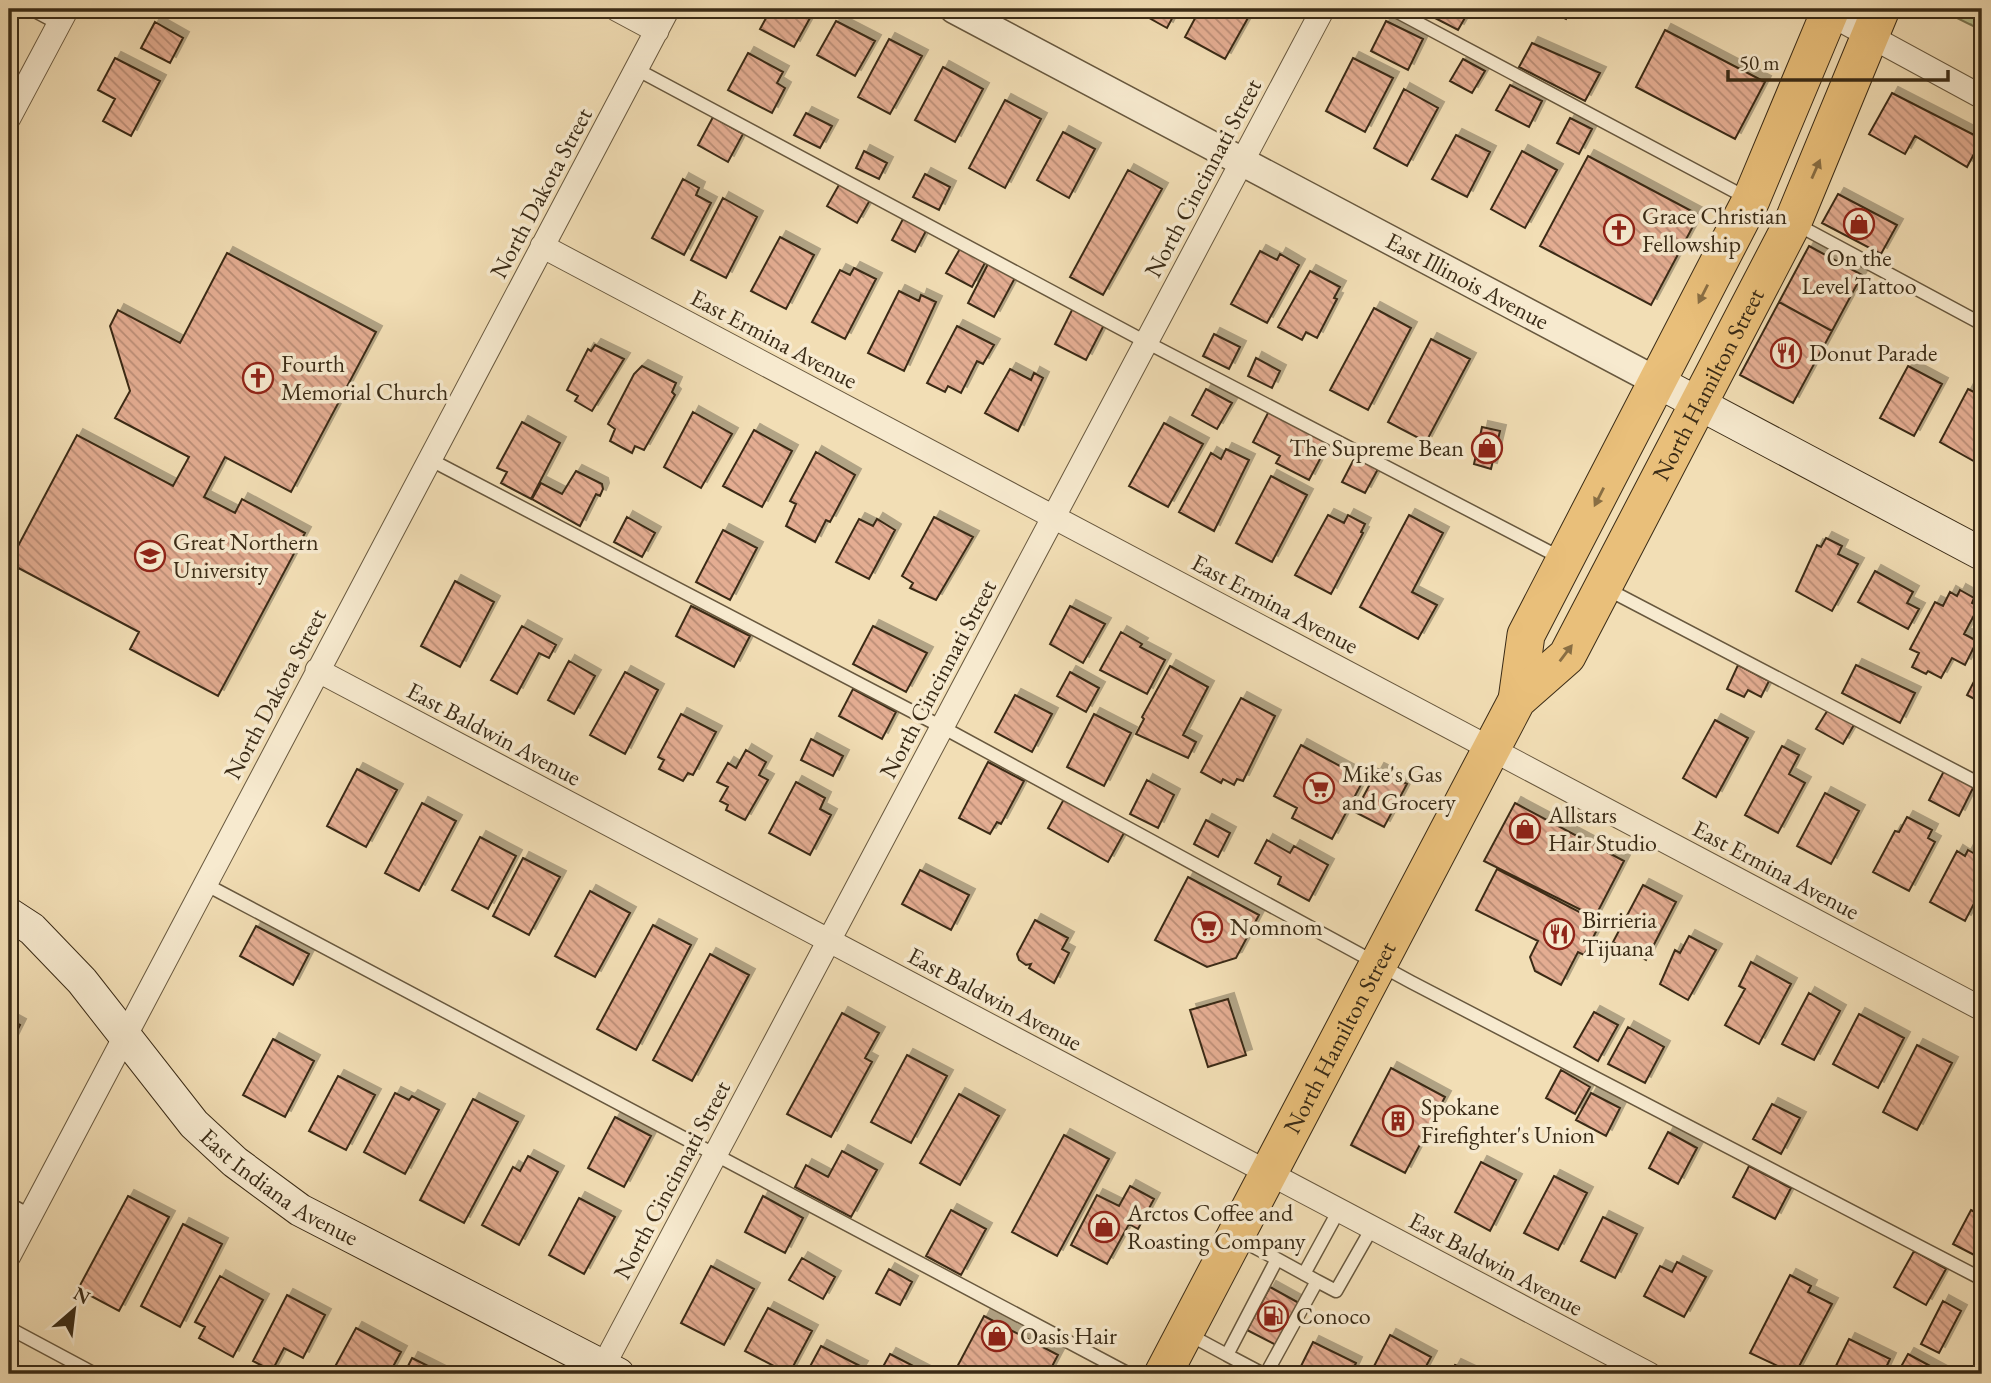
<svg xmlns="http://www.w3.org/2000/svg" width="1991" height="1383" font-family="'EB Garamond',serif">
<defs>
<pattern id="park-dots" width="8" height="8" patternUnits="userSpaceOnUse" patternTransform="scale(1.75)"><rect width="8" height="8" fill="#b9c18e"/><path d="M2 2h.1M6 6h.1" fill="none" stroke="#979d73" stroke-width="1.8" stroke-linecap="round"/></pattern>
<pattern id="building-back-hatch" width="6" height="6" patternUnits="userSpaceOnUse" patternTransform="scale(1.75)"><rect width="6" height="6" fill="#e4ad92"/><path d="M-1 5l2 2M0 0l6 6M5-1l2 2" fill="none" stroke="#ba8d76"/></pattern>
<filter id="shadow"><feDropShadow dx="6" dy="-6" stdDeviation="0" flood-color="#0004"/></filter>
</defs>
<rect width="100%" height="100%" fill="#f2deb5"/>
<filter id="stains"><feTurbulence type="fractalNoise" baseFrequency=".00286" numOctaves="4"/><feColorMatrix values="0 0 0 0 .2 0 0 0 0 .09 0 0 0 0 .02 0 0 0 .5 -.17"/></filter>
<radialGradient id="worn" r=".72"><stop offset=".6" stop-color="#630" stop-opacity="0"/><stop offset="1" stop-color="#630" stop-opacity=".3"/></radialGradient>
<path fill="url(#park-dots)" stroke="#7a7652" stroke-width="2" d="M1939 9H1982V28L1981 30Z"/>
<path fill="url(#building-back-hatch)" stroke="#3a2b16" stroke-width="2" filter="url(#shadow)" d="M771 9H815L794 47 760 29Z
M1133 9H1177L1167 28Z
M1200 9H1253L1225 59 1185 37Z
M1417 9H1437L1432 17Z
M1440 9H1470L1458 30 1435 18Z
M1546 9H1571L1566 19Z
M836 21 875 41 855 76 817 55Z
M1386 21 1423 39 1408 70 1371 51Z
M155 22 183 38 170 63 141 48Z
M1665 30 1765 82 1735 139 1636 87Z
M889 39 922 56 890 114 858 97Z
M1532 43 1600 73 1585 101 1519 67Z
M748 53 783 72 777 83 785 88 772 113 728 90Z
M115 58 160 81 131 136 103 121 115 99 98 90Z
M1353 58 1393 78 1365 132 1326 111Z
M1463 59 1485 71 1472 93 1450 81Z
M943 67 983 89 955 142 915 120Z
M1510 85 1542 101 1529 127 1496 110Z
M1404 89 1438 108 1407 166 1374 148Z
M1892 93 1982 139 1967 167 1915 136 1905 154 1869 134Z
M1005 100 1041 119 1005 188 969 168Z
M806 113 832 126 820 148 794 135Z
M713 117 743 134 728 162 698 145Z
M1570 118 1592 129 1579 154 1557 143Z
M1063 132 1095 149 1069 198 1037 180Z
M1456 135 1490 152 1467 197 1432 179Z
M864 151 887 163 879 179 856 168Z
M1522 151 1557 170 1525 228 1491 209Z
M1588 156 1699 215 1651 305 1540 246Z
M1128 170 1162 189 1103 295 1070 277Z
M925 174 950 187 939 210 913 197Z
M683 179 699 188 696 195 711 203 684 255 652 238Z
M840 183 870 200 857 223 827 206Z
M1838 194 1897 225 1881 254 1822 223Z
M723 198 757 217 726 278 691 260Z
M904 217 927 229 915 252 892 240Z
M780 237 814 255 786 309 751 291Z
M1809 246 1862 275 1832 331 1779 302Z
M961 247 986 261 972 287 946 273Z
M1260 251 1277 260 1280 254 1299 265 1267 323 1231 304Z
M227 253 376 332 291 492 225 457 204 497 235 513 242 499 305 533 218 696 130 649 139 632 9 563 77 435 173 486 189 457 115 418 130 391 110 326 118 310 180 343Z
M989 262 1016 276 994 317 968 303Z
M854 268 876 279 845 339 812 322 840 270 850 275Z
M1310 271 1340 287 1334 298 1337 299 1317 338 1306 332 1302 340 1278 327Z
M899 291 919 301 921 295 936 302 904 371 868 353Z
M1779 302 1832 331 1793 403 1740 375Z
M1073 308 1105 323 1086 360 1055 344Z
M1374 308 1411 328 1368 410 1330 390Z
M957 326 994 345 983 364 977 361 961 393 948 386 945 392 927 383Z
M1214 334 1240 347 1229 369 1203 356Z
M1431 339 1470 359 1426 442 1388 422Z
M595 345 624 359 592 411 575 401 578 396 567 390 588 349 591 351Z
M1256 358 1280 371 1272 388 1248 376Z
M642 366 676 383 672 392 675 395 644 450 635 446 632 453 610 441 615 429 608 424 634 374Z
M1908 366 1942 384 1914 436 1880 418Z
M1010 369 1031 380 1034 373 1043 378 1018 431 985 413Z
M1206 389 1232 403 1217 429 1192 415Z
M1968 389 1982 396V454L1977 463 1940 442Z
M1269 411 1329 442 1309 480 1276 463 1280 456 1253 442Z
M693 412 732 434 701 488 664 467Z
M522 422 560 443 531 499 501 483 507 472 497 468Z
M1164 423 1203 444 1168 507 1129 486Z
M1482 427 1500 431 1491 469 1474 464Z
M754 430 792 451 762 507 723 486Z
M1226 449 1249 460 1214 531 1179 512 1211 453 1221 459Z
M816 452 855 475 830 522 826 520 815 542 786 526 796 504 790 501Z
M1355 457 1378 469 1365 493 1342 482Z
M576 471 602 484 603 489 600 496 596 494 580 526 532 499 541 483 562 494Z
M1271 476 1307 495 1272 562 1236 543Z
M1328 515 1344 523 1348 515 1365 524 1361 532 1363 533 1331 594 1295 575Z
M1409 515 1443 533 1412 592 1437 605 1418 639 1360 607Z
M627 517 655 533 642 557 614 542Z
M934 517 973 537 936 600 910 588 913 583 902 576Z
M859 519 873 526 877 519 895 530 869 579 836 562Z
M723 530 757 548 730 600 696 582Z
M1826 538 1842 546 1838 554 1858 564 1832 611 1796 591 1817 545 1821 547Z
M1875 571 1913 592 1907 603 1919 609 1908 629 1858 602Z
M455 581 494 602 460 667 421 646Z
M1960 590 1974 598 1972 603 1979 606 1964 634 1977 641 1965 665 1952 658 1941 678 1928 671 1926 674 1912 667 1919 653 1910 649 1935 602 1943 606 1950 592 1957 596Z
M691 606 750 636 734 667 676 636Z
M1070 606 1105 624 1083 663 1050 644Z
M522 626 556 645 549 658 539 653 517 694 491 680Z
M873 626 927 653 906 692 853 664Z
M1121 632 1142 644 1140 647 1165 660 1147 694 1100 670Z
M569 661 595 676 574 714 548 700Z
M1738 665 1769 681 1761 697 1748 690 1744 697 1727 689Z
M1856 665 1915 693 1900 723 1842 693Z
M1170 666 1208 687 1183 735 1196 742 1188 758 1136 734 1144 719 1142 717Z
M1982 666V703L1967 695Z
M625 672 658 690 625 754 590 735Z
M1070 672 1099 688 1086 712 1057 696Z
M853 689 896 712 882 739 839 716Z
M1015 695 1052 714 1032 752 995 732Z
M1241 698 1275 716 1243 781 1237 779 1234 785 1223 779 1221 783 1201 772Z
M1829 708 1855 723 1843 744 1816 729Z
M681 714 716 732 693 775 688 773 683 781 659 769 664 760 658 757Z
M1094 714 1131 733 1104 786 1067 767Z
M1715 720 1748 738 1716 797 1683 778Z
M811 739 843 756 833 776 801 760Z
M1301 745 1364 779 1332 839 1292 818 1297 808 1274 796Z
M1782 746 1799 755 1789 774 1805 783 1778 833 1745 815Z
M746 750 766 762 759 775 768 780 745 820 726 810 728 805 720 801 728 787 717 782 728 763 736 768Z
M988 762 1024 781 1001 824 997 822 990 834 959 818Z
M357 769 397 790 366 847 327 826Z
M1378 769 1407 784 1384 827 1355 812Z
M1945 769 1975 784 1959 816 1929 800Z
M1147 780 1174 795 1158 828 1130 814Z
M796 782 825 798 820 809 831 815 810 855 769 833Z
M1825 793 1859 811 1831 864 1797 846Z
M1064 799 1124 833 1108 862 1048 828Z
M422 803 456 821 419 891 385 873Z
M1515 803 1624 861 1595 917 1484 861Z
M1907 817 1932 830 1928 838 1935 842 1909 891 1873 872 1895 831 1899 832Z
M1206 820 1230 833 1218 857 1194 844Z
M480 837 516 856 488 909 452 890Z
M1267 840 1290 853 1294 846 1328 865 1309 901 1278 884 1281 877 1255 863Z
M1968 850 1982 858V888L1965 921 1930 902 1957 851 1965 856Z
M523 858 560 877 529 935 493 916Z
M1497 869 1589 917 1587 920 1599 926 1584 955 1578 952 1561 985 1535 971 1530 957 1538 941 1476 910Z
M920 870 969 895 951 930 902 904Z
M1188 877 1259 915 1236 958 1207 967 1155 940Z
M1643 885 1676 902 1646 960 1613 942Z
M590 891 630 913 595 977 555 956Z
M1035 920 1068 938 1062 949 1069 953 1054 983 1029 968 1031 964 1026 965 1019 960 1017 954Z
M653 925 691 945 636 1050 597 1029Z
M256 926 309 954 293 985 240 956Z
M1689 936 1716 950 1688 1000 1660 984 1675 950 1680 953Z
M710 954 749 975 692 1081 653 1060Z
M1751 962 1791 984 1759 1044 1725 1025 1745 989 1739 986Z
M1809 993 1840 1011 1814 1060 1782 1044Z
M1228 999 1246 1055 1208 1067 1190 1010Z
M1594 1012 1618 1025 1598 1061 1574 1047Z
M842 1013 879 1033 865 1058 872 1062 831 1137 787 1114Z
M1859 1014 1904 1038 1878 1088 1833 1064Z
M9 1019 20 1025 9 1047Z
M1628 1027 1664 1047 1645 1083 1608 1064Z
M273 1039 314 1061 285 1117 243 1095Z
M1917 1045 1952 1063 1917 1130 1883 1112Z
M907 1055 947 1076 911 1143 871 1122Z
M1391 1068 1445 1097 1405 1173 1351 1145Z
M1561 1070 1590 1087 1575 1114 1546 1098Z
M338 1076 375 1095 346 1150 309 1131Z
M395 1093 409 1100 412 1096 439 1110 405 1174 364 1152Z
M1591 1093 1620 1108 1606 1136 1576 1120Z
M959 1094 999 1116 960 1185 920 1163Z
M473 1099 518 1122 464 1223 420 1200Z
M1772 1104 1800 1118 1781 1154 1753 1139Z
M615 1117 651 1136 624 1187 588 1168Z
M1668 1132 1697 1148 1678 1184 1649 1168Z
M1064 1135 1109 1159 1057 1256 1012 1232Z
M842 1151 877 1170 851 1217 795 1187 806 1165 828 1177Z
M528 1156 558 1172 519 1245 482 1225 513 1167 520 1171Z
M1481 1162 1516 1180 1490 1231 1455 1212Z
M1749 1166 1791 1188 1775 1219 1733 1197Z
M1554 1176 1587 1193 1558 1250 1524 1233Z
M1130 1186 1154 1199 1138 1229 1129 1224 1107 1264 1071 1245 1097 1195 1119 1206Z
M128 1196 169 1217 119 1311 78 1289Z
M763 1196 803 1218 785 1253 745 1232Z
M579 1198 615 1217 584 1274 549 1255Z
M951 1210 986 1229 961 1275 926 1256Z
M1971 1210 1982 1216V1259L1953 1244Z
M1603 1217 1637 1234 1615 1278 1581 1261Z
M183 1224 222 1244 180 1327 141 1306Z
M1914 1251 1946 1269 1926 1305 1894 1287Z
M802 1258 835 1277 823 1299 789 1280Z
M1677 1262 1706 1277 1684 1317 1644 1296 1660 1266 1672 1272Z
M711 1266 754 1289 724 1345 681 1323Z
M889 1269 912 1282 900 1305 876 1293Z
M1790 1275 1811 1286 1808 1292 1832 1304 1795 1374 1750 1353Z
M220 1276 263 1300 233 1357 199 1338 205 1327 195 1322Z
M1270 1287 1299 1303 1276 1345 1247 1330Z
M287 1295 325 1315 303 1358 284 1348 272 1371 253 1361Z
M1943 1301 1961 1311 1939 1353 1921 1344Z
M768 1308 812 1331 789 1374 745 1351Z
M984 1316 1058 1355 1048 1374H970L957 1367Z
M356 1328 401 1352 389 1374H331Z
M1390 1335 1431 1357 1422 1374H1370Z
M1849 1339 1890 1359 1883 1374H1832Z
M1313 1342 1356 1363 1351 1374H1297Z
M821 1346 862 1367 858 1374H806Z
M890 1354 927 1373 926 1374H879Z
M1908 1354 1945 1374H1897Z
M412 1358 444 1374H404Z
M1455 1365 1474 1374H1450Z"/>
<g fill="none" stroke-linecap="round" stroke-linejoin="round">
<g stroke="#68583e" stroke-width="15">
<path id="service" d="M31 9 59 24
M1392 9 1747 198
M636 69 1146 342 1561 558
M1796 224 1982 324
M429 459 942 727 1411 982 1982 1279
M1607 589 1982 785
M203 883 1129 1374
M9 1204 30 1215
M1304 1274 1339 1210
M1317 1281 1336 1291 1372 1228
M9 1328 95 1374
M1188 1334 1227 1355 1277 1259 1239 1239
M1227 1355 1263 1374
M1266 1374 1317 1281 1277 1259"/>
</g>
<g stroke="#68583e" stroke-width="25">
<path id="minor" d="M616 9 657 31
M1820 9 1982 97
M9 118 67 9
M542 246 1982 1009
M317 670 1649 1374
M9 1256 668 9
M599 1374 1323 9"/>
</g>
<g stroke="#68583e" stroke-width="31">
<g id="tertiary">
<path id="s1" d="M954 9 1658 382"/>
</g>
</g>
<g stroke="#3a2b16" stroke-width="34">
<g id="secondary">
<path d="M1658 382 1982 554"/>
<path id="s2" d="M9 914 32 929 82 981 194 1124 235 1162 300 1210 618 1374"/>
</g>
</g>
<g stroke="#3a2b16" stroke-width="39">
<g id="primary">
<path d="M1517 700 1526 635 1751 200 1831 9"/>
<path id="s3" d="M1163 1374 1517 700 1567 656 1603 587 1793 222 1881 9"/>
</g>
</g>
<use href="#service" stroke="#f7eacf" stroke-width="12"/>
<use href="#minor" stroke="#f7eacf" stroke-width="23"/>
<use href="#tertiary" stroke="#f7eacf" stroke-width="28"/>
<use href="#secondary" stroke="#f7eacf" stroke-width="32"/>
<use href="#primary" stroke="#e9bf7a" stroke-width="37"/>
</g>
<defs><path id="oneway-solid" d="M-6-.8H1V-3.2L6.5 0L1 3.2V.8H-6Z" transform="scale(1.75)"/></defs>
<g fill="#896e43">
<use href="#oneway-solid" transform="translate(1816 169) rotate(-66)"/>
<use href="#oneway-solid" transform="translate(1703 294) rotate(117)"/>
<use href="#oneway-solid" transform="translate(1599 497) rotate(117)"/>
<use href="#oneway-solid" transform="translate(1566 653) rotate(-53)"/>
</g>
<defs>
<g id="shop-ring" transform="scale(1.575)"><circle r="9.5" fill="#f7eacf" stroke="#8f2418" stroke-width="1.5"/><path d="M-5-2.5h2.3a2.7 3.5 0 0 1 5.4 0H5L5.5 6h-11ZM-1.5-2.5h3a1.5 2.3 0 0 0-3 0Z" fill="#8f2418"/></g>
<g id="church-ring" transform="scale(1.575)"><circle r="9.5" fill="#f7eacf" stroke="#8f2418" stroke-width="1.5"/><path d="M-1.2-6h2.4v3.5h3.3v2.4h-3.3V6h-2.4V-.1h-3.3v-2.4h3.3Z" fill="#8f2418"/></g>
<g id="restaurant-ring" transform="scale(1.575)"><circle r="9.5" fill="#f7eacf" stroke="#8f2418" stroke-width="1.5"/><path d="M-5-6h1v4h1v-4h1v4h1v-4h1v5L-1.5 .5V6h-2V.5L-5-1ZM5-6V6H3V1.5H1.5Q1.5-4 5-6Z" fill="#8f2418"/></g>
<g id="university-ring" transform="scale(1.575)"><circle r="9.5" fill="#f7eacf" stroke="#8f2418" stroke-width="1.5"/><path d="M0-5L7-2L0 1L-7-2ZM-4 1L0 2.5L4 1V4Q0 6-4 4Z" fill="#8f2418"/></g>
<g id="supermarket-ring" transform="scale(1.575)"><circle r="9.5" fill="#f7eacf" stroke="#8f2418" stroke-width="1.5"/><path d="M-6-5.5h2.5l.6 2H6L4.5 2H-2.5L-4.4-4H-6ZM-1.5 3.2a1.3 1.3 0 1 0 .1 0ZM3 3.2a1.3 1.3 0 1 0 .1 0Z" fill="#8f2418"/></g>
<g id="building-ring" transform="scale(1.575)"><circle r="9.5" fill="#f7eacf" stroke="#8f2418" stroke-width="1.5"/><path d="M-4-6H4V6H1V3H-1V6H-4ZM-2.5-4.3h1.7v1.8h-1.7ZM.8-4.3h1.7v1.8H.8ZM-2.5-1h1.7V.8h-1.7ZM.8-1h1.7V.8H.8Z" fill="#8f2418"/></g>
<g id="fuel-ring" transform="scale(1.575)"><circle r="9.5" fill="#f7eacf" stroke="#8f2418" stroke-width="1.5"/><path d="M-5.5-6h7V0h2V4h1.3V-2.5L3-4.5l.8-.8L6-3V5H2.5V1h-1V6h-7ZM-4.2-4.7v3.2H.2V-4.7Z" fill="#8f2418"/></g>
</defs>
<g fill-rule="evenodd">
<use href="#shop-ring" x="1859" y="224"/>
<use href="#church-ring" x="1619" y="230"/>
<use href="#restaurant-ring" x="1786" y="353"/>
<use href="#church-ring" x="258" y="378"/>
<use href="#shop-ring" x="1487" y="448"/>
<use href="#university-ring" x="150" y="556"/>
<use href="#supermarket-ring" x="1319" y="788"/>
<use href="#shop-ring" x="1525" y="829"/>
<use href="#supermarket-ring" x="1207" y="927"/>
<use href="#restaurant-ring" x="1559" y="934"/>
<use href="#building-ring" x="1398" y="1121"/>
<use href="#shop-ring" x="1104" y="1227"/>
<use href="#fuel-ring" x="1273" y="1316"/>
<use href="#shop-ring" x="997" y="1336"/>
</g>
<g text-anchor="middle" stroke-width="7" stroke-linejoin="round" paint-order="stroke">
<g font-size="24" fill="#3a2b16" stroke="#f7eacf">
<text transform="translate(1203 178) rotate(-62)" y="8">North Cincinnati Street</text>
<text transform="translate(541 193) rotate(-62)" y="8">North Dakota Street</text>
<text dy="8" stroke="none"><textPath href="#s1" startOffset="581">East Illinois Avenue</textPath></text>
<text transform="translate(774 339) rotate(28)" y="8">East Ermina Avenue</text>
<text dy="8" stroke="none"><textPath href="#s3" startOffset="1134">North Hamilton Street</textPath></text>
<text transform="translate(1275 604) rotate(28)" y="8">East Ermina Avenue</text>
<text transform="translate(938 679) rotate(-62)" y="8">North Cincinnati Street</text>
<text transform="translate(275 694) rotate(-62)" y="8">North Dakota Street</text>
<text transform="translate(494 734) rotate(28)" y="8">East Baldwin Avenue</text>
<text transform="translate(1776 870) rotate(28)" y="8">East Ermina Avenue</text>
<text transform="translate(995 999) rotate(28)" y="8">East Baldwin Avenue</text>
<text dy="8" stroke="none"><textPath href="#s3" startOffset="380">North Hamilton Street</textPath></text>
<text transform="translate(672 1180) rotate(-62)" y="8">North Cincinnati Street</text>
<text dy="8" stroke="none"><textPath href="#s2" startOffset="388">East Indiana Avenue</textPath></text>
<text transform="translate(1496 1264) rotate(28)" y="8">East Baldwin Avenue</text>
</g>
<g font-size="24" fill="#3a2b16" stroke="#f7eacf" text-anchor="start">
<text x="1642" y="224">Grace Christian<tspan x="1642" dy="28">Fellowship</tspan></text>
<text x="1859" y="266" text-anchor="middle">On the<tspan x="1859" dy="28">Level Tattoo</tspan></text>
<text x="1809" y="361">Donut Parade</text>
<text x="281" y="372">Fourth<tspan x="281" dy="28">Memorial Church</tspan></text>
<text x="1464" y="456" text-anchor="end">The Supreme Bean</text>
<text x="173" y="550">Great Northern<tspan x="173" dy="28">University</tspan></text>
<text x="1342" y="782">Mike's Gas<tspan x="1342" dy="28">and Grocery</tspan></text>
<text x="1548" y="823">Allstars<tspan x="1548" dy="28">Hair Studio</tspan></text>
<text x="1582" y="928">Birrieria<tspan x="1582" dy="28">Tijuana</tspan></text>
<text x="1230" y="935">Nomnom</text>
<text x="1421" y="1115">Spokane<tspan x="1421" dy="28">Firefighter's Union</tspan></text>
<text x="1127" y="1221">Arctos Coffee and<tspan x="1127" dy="28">Roasting Company</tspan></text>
<text x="1296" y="1324">Conoco</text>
<text x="1020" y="1344">Oasis Hair</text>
</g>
</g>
<rect width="1991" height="1383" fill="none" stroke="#f2deb5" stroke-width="35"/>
<rect x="10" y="10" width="1970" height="1362" fill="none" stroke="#3a2b16" stroke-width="3.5"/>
<rect x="18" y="18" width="1956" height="1348" fill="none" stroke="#3a2b16" stroke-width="2"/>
<g transform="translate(74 1310) rotate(28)" stroke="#f7eacf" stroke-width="5" paint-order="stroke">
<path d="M0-5L12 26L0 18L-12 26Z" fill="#3a2b16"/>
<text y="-10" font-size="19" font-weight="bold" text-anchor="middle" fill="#3a2b16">N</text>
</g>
<path d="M1728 70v10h220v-10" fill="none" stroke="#3a2b16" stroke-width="3.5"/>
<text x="1739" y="70" font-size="21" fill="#3a2b16" stroke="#f7eacf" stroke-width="5" paint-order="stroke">50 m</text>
<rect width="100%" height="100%" filter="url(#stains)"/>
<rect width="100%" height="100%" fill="url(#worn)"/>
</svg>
